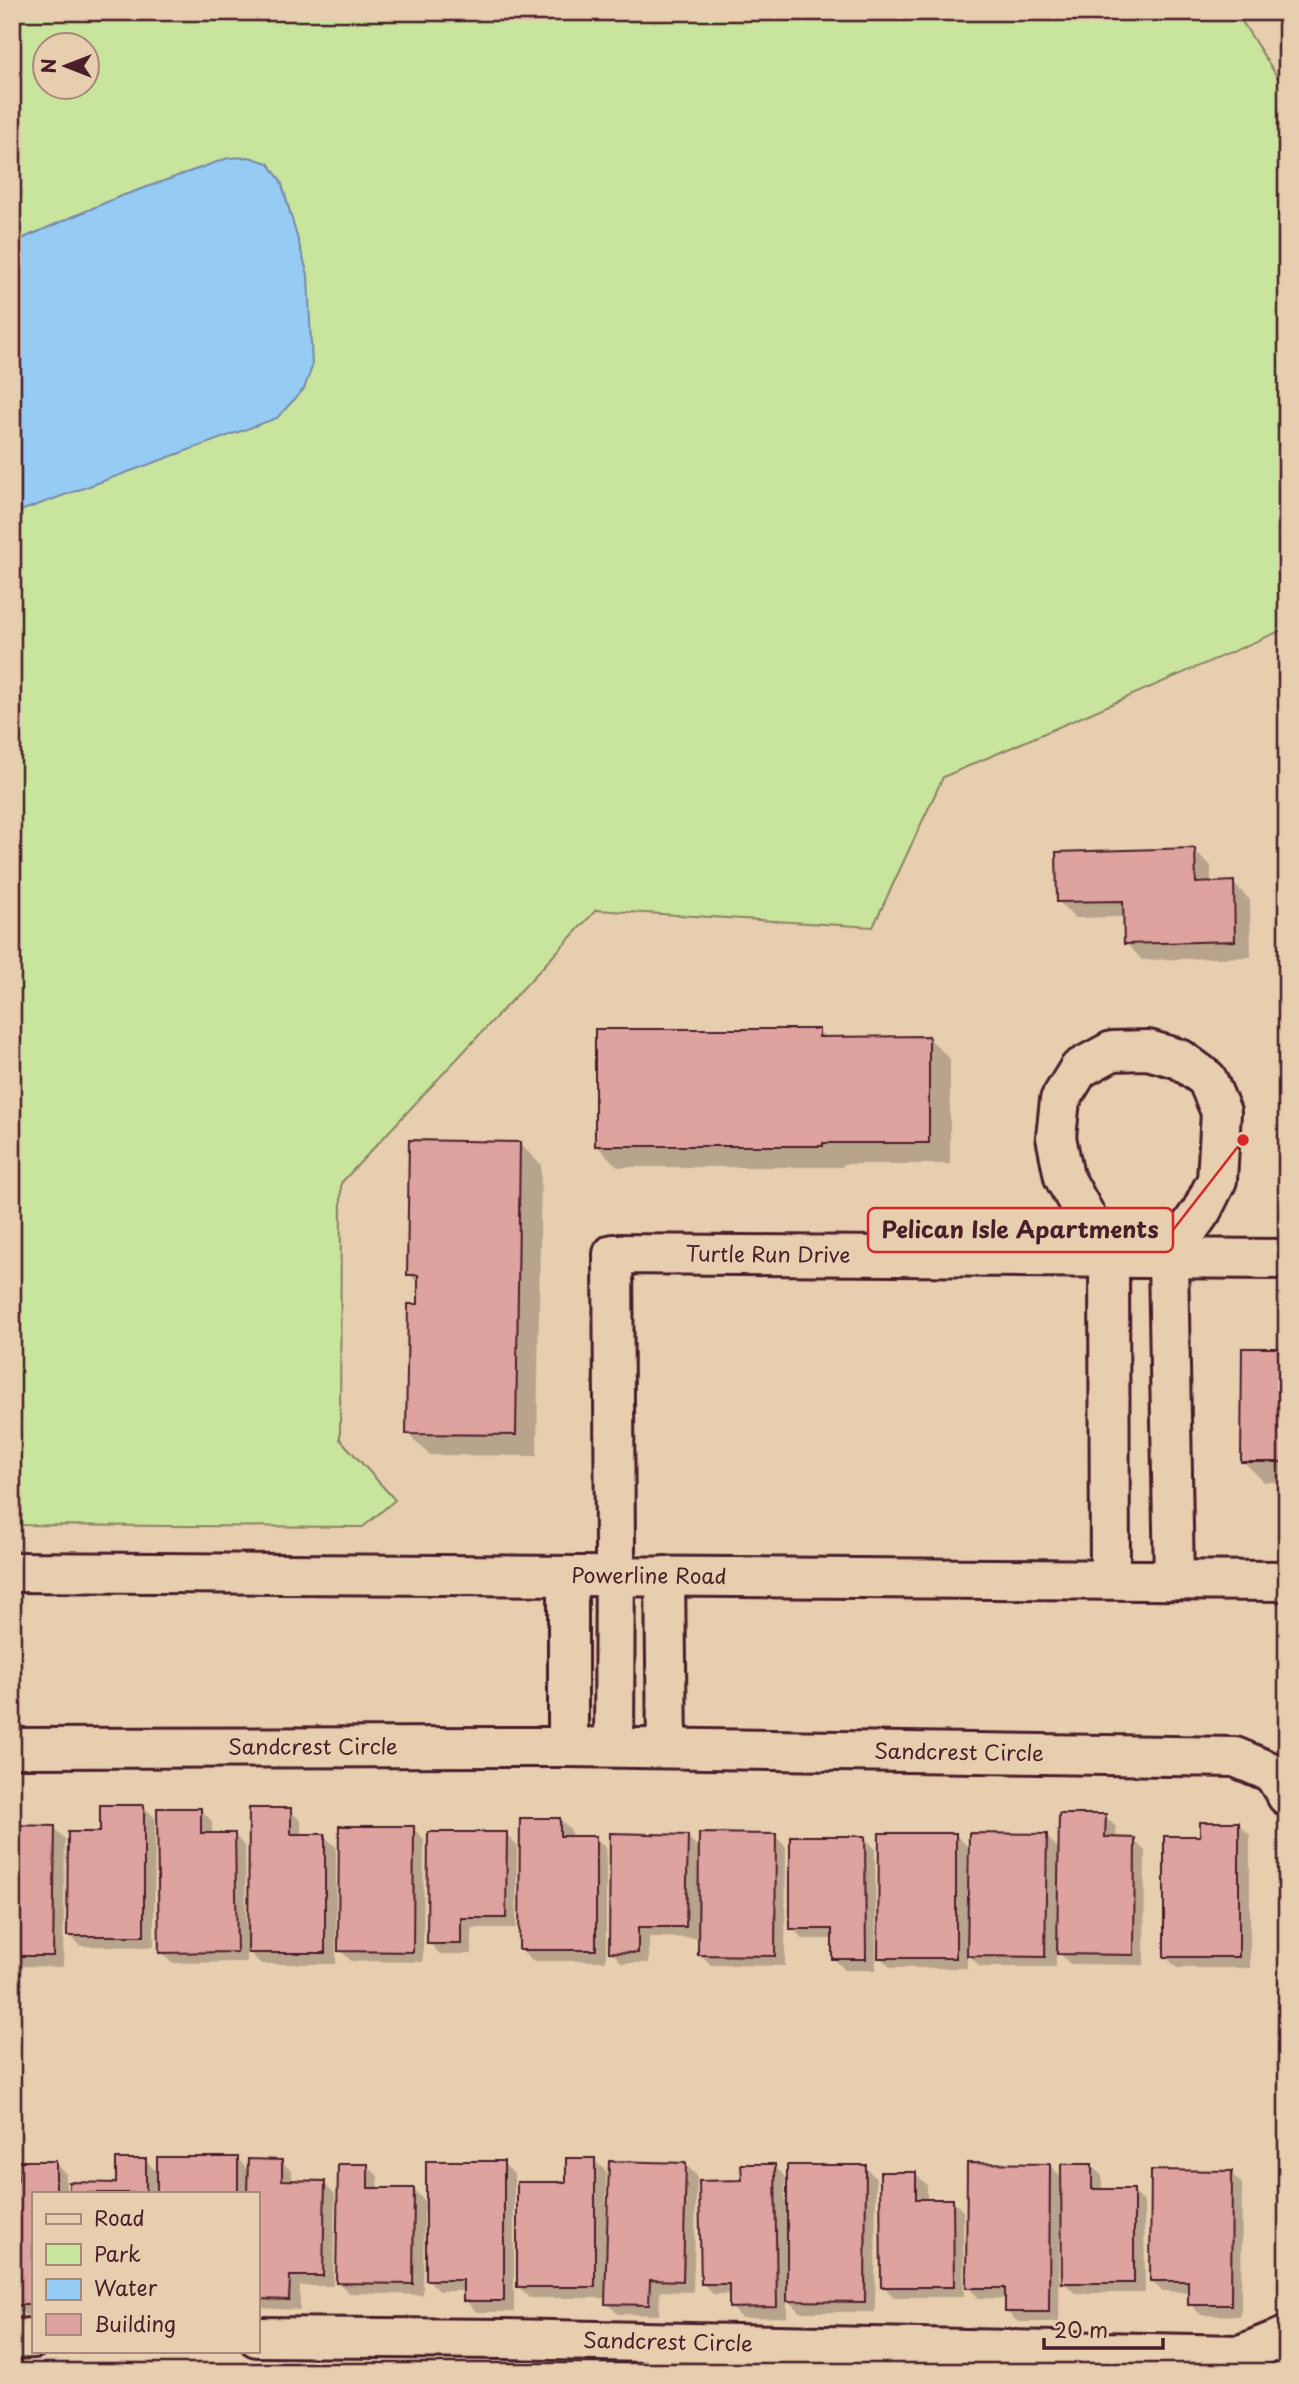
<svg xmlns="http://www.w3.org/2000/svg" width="1299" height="2384" font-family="'Playpen Sans',sans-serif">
<rect width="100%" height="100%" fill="#e7ceaf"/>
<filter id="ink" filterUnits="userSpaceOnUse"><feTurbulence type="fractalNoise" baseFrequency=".0143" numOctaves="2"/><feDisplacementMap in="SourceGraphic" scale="14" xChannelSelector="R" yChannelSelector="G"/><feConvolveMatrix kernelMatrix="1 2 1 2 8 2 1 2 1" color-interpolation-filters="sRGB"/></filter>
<g filter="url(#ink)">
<path fill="#c9e59d" stroke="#8a8264" stroke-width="2" fill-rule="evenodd" d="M12 12H1236L1287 92V628L943 777 873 927 596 910 341 1183 340 1439 395 1500 363 1527 12 1525ZM46 46H88V88H46Z"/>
<path fill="#96ccf4" stroke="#7887a4" stroke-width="2" d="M249 157 268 163 281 181 308 275 312 367 304 389 277 418 12 514V243L116 198 228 158Z"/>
<path fill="#0003" d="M1274 12H1287V25Z
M1194 850 1211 866V884L1233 883 1250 900 1251 957 1142 960 1126 943 1125 917 1075 918 1059 902Z
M819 1031 827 1039 929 1038 950 1059V1164H843V1167H618L597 1146Z
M520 1144 541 1165 537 1456 430 1455 408 1434 420 1285 409 1274Z
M1287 1350V1482H1264L1243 1461Z
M144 1807 155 1818 154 1947 80 1946 69 1935 102 1833Z
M201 1810 212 1821V1835H234L245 1846 246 1925H250L290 1810 301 1821V1836H324L336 1847V1964H261L247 1950V1962L172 1963 160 1952Z
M1105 1816 1116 1827V1839L1134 1840 1145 1851 1144 1965 1070 1964 1056 1950V1967H980L967 1953V1968H891L880 1957 956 1835 967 1846V1875H970L1046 1836 1060 1850Z
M560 1819 571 1830V1837H595L606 1848V1961H532L521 1950Z
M1239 1824 1250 1835V1968H1177L1166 1957 1202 1838Z
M12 1827 54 1828 65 1839 63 1967 12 1966Z
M413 1828 424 1839 423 1962 351 1961 340 1950Z
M506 1834 517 1845 516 1928H472V1954H440L429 1943Z
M687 1836 700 1850 775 1836 786 1847 785 1966 711 1965 700 1954V1938L649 1937V1963H622L611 1951Z
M864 1837 875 1849 876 1970H845L833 1958V1939H803L792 1928Z
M237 2158 249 2171 281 2161 292 2172V2182L324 2183 335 2194 333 2286H300V2310L257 2308V2193H71V2184L117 2185 146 2161 159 2174Z
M594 2160 606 2171V2230H609L686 2165 697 2176 693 2292 660 2291 659 2315 618 2314 607 2303V2298H529L518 2286 567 2183Z
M55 2163 66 2174V2193H33V2315H25L14 2304 20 2182Z
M503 2163 514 2174V2312H476L465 2300V2291H439L428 2279V2212H424L423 2295 349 2293 338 2282 367 2165 378 2176V2189L414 2190 428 2204Z
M774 2165 785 2177V2201L865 2167 876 2178 875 2312H799L787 2299V2317L742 2318 731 2307V2294H713L702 2283 744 2182Z
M1049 2165 1063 2179 1091 2165 1102 2176V2191H1133L1144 2202 1145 2293H1075L1063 2282V2230H1060L1059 2322H1018L1006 2311 1007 2299 979 2298 968 2287Z
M1231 2173 1242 2184 1241 2316 1201 2315 1190 2304V2292L1162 2291 1151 2280Z
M916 2174 927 2185V2201L952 2200 963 2211 964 2297H894L883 2286Z"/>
<path fill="#dea39f" stroke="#4a1f2b" stroke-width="2" d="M1195 848 1196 883 1234 881 1235 941 1124 944 1123 901 1057 902 1056 852Z
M595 1029H819V1037L929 1036V1143H823V1146H595Z
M409 1140 520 1142 516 1435 406 1434 408 1304H418V1275H407Z
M1242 1348H1287V1462H1241Z
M100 1805H144V1936H67L68 1832H100Z
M157 1808H201V1833H235L237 1952 159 1953Z
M249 1808H291V1834H325V1953H248Z
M1059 1814H1106L1105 1837 1135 1838 1134 1955 1057 1954Z
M520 1818H560V1836H596V1950H519Z
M1200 1822H1239V1957H1164V1836H1200Z
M12 1825 55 1826 53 1956H12Z
M339 1826H414L413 1952 338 1951Z
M428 1832H507L506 1918H461V1944H427Z
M610 1833 688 1835 686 1927H638V1953L609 1952Z
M699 1833 776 1834 775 1956 698 1955Z
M879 1833H956V1958H878Z
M969 1833 1047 1834 1045 1957 967 1956Z
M790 1836H865L866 1959H832V1929H790Z
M157 2157H238V2193H157Z
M566 2158H595V2287H517V2182H566Z
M116 2159H146V2193H69V2182L116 2183Z
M248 2159 282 2160V2180L325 2181 323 2276H290L289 2300 257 2299V2193H247Z
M17 2161H56V2193H33V2305H12V2180H18Z
M426 2161H504V2301H463V2280H426Z
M609 2161 686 2163 683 2281 650 2280 649 2305 605 2304Z
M967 2163 1050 2164 1049 2312H1005V2288H966Z
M338 2164H368V2188H414L413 2284 336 2283Z
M741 2164H775L777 2307 729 2308V2284H701L699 2181 742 2180Z
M1061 2164H1092V2189H1134V2283H1062Z
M787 2165H866L865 2302 787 2301Z
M1151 2170 1232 2171 1231 2305H1188V2281H1150Z
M880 2172H916V2199H953L954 2287H881Z"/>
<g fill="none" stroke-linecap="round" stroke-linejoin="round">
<g stroke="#4a1f2b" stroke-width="44">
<g id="street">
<path id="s1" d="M12 1572 1287 1581"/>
<path d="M568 1576V1747"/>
<path d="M665 1576 667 1748"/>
<path d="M1110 1579 1109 1259 1064 1177 1056 1137 1060 1100 1079 1069 1112 1051 1148 1050 1180 1059 1207 1079 1221 1112 1217 1180 1202 1210 1168 1259 1174 1580"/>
<path id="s2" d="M614 1747 615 1546 613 1254 1287 1259"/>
<path id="s3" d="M12 1748 568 1747 1235 1757 1273 1773 1287 1796"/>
<path id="s4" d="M257 2337 505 2339 1240 2355 1287 2336"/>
<path d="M12 2339 33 2338"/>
</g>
</g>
<use href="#street" stroke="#e7ceaf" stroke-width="38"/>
</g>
</g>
<g text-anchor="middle" stroke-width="5" stroke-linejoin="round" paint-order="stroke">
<g font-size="21" fill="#4a1f2b" stroke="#e7ceaf">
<text dy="7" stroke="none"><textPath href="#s2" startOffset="648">Turtle Run Drive</textPath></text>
<text dy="7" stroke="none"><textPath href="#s1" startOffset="637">Powerline Road</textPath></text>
<text dy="7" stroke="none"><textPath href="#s3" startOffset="301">Sandcrest Circle</textPath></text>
<text dy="7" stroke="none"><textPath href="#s3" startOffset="947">Sandcrest Circle</textPath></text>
<text dy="7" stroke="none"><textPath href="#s4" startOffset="411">Sandcrest Circle</textPath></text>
</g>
</g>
<path fill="none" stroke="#d62828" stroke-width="2.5" d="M1243 1140L1173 1230"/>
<circle fill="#d62828" stroke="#e7ceaf" stroke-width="2.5" cx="1243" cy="1140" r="7"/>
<rect fill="#e7ceaf" stroke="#d62828" stroke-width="2.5" x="868" y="1208" width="305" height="44" rx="7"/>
<g font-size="23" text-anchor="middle" font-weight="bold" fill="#4a1f2b">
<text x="1020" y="1238">Pelican Isle Apartments</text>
</g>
<rect width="1299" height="2384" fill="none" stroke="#e7ceaf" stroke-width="42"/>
<rect x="21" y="21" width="1257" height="2342" fill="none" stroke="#4a1f2b" stroke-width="2.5" filter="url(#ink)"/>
<rect x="32" y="2192" width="228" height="161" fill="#e7ceaf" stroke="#a8887a" stroke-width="2"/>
<rect x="46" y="2214" width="35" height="10" fill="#e7ceaf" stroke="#a8887a" stroke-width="2"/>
<text x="94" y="2226" font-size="21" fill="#4a1f2b">Road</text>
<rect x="46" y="2244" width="35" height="21" fill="#c9e59d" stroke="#a8887a" stroke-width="2"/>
<text x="94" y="2262" font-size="21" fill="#4a1f2b">Park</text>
<rect x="46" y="2279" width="35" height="21" fill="#96ccf4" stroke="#a8887a" stroke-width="2"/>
<text x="94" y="2296" font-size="21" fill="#4a1f2b">Water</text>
<rect x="46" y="2314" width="35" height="21" fill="#dea39f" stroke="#a8887a" stroke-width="2"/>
<text x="94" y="2332" font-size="21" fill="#4a1f2b">Building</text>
<g transform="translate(66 66) rotate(270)"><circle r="33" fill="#e7ceaf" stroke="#a8887a" stroke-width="2"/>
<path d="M0-5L12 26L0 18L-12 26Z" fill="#4a1f2b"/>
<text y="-10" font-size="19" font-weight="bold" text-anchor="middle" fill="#4a1f2b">N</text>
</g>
<path d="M1044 2338v10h119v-10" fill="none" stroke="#4a1f2b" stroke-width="3.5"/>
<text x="1054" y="2338" font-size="21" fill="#4a1f2b" stroke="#e7ceaf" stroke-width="5" paint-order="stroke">20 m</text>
</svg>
